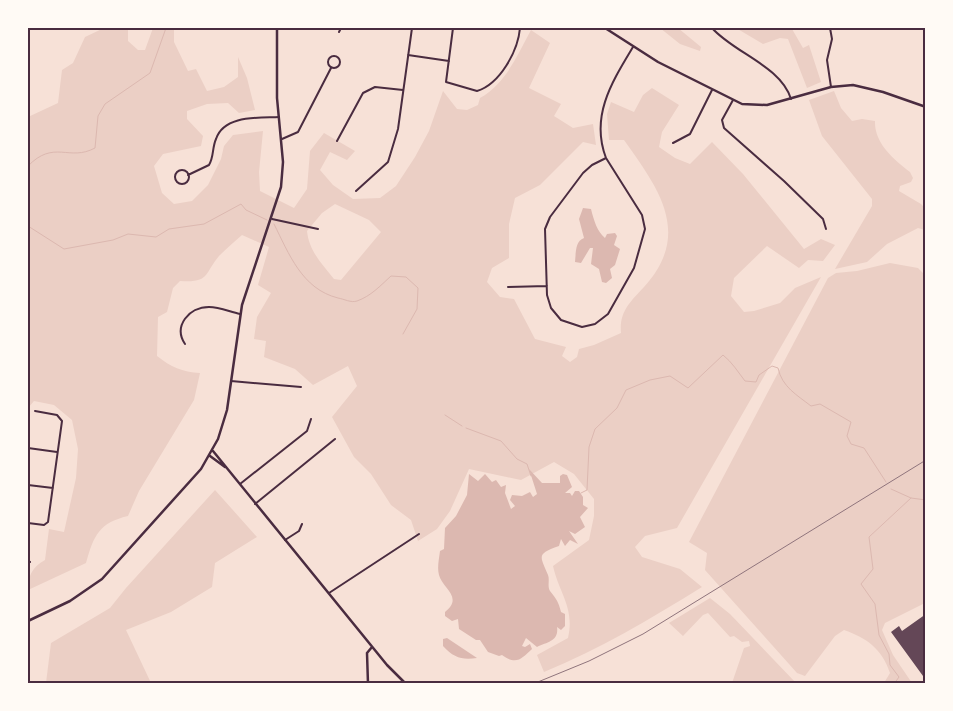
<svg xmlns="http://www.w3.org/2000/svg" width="953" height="711" font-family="Signika,sans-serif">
<rect width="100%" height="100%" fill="#f7e1d7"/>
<path fill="#ebcfc5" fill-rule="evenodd" d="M104 28H128V41L138 50H145L153 28H174V42L188 71 196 69 207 91 224 87 238 77V57L247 78 255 110 239 113 228 103 207 104 187 111V119L203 136 201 146 163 154 154 166 162 193 174 204 192 201 208 185 221 159 224 146 233 135 263 131 259 172 260 191 294 208 307 189 310 151 324 133 355 151 347 160 330 152 320 170 333 185 353 199 380 198 396 186 415 157 429 131 443 91 457 109 467 110 478 105 480 98C506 83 517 56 531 30L550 43 529 88 561 104 554 116 573 128 593 124 596 145 583 142 540 185 515 198 509 224V258L492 268 487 282 500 297 514 299 535 339 566 347 562 356 570 362 577 357 579 349 594 345 621 333C619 312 630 302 644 287 693 233 658 188 624 140H609L607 114 611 102 634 112 643 95 652 88 679 105 662 132 659 147 675 158 690 164 712 142 743 174 804 249 821 239 835 245 823 261 808 260 799 268 767 246 734 278 731 296 744 312 754 311 780 303 795 288 821 277 677 528 645 536 635 547 642 557 680 569 702 587C650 619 600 649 544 672L537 655 568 638C575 608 559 593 553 566L589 540 594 516V499L574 474 554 462 521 480 469 469 450 511 437 529 418 541 411 520 391 505 371 474 354 457 332 417 357 386 348 366 313 385 295 369 264 357 266 341 254 339 257 317 271 293 258 285 269 247 242 235C234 242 226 249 219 256 204 274 210 283 180 281L173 288 167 312 158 317 157 356C171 367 182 372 200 373L194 400 139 491 128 516C99 523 94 535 86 563L28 590C28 576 32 567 45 560L49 529 64 532 76 478 78 449 72 420 54 405 34 401 28 408V117L58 103 62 70 73 63 85 37ZM335 204 369 220 381 232 341 280 334 279C322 264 309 251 307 231L322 213Z
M660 28H678L701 47 700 51 680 44Z
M736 28H797L792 29 803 48 809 45 821 82 807 88 788 39 780 38 763 44Z
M834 91 841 108 852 121 862 119 875 121C874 143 894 160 910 172L913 178 911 182 900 186 899 191 921 204 926 209 925 230 918 228 887 244 867 262 835 269 872 206V199L822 136 809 100Z
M890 263 918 268 925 275V603L885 623 882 630 893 655 912 683H884L890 673C882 649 867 638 844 630L835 636 805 676 797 673 705 570 707 553 689 542 828 278 836 273 857 271Z
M215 490 257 537 215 563 212 587 171 612 126 630 151 683H46L51 643 110 608 126 588Z
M710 598 730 614 796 683H732L744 648 750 646 749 641 742 642 734 636 730 637 708 613 703 615 683 636 669 623Z"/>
<path fill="#dcb8b0" d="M583 208 591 209C594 221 597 231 605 238L607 234 615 233 617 236 614 245 620 249 615 265 610 269 612 278 606 283 602 282 599 269 591 264 593 248H590L581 263 575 262C576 253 575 241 584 238L579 219Z
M529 469 542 483H560V476L563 474 567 475 572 487 565 493H570L572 496 575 491H579L583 497V505L588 508 580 517 585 527 575 534 569 531 578 544 570 540 565 546 561 539 559 546C536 554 540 556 548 575 550 580 547 586 550 591 557 600 558 601 561 612L565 614V626L561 630 557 627C559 641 548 642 537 647L526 638 522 646 525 647 530 644 532 649C522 658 517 666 502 655L499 656 488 652 480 640H476L459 629 458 619 452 621 445 616V612C464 597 442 588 439 575 437 568 439 559 440 551L444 549 445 528 456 516 467 495 469 474 478 481 485 474 492 482 496 480 501 487 506 485 505 493 511 509 515 506 510 500 512 495 522 496 530 492 533 497 537 494Z
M447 638 477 658C462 660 454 658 443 646V639Z"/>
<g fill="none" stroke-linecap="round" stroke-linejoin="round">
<path stroke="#dcb8b0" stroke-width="1" d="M28 166C54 139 69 162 95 148L98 116 105 104 150 73 166 28
M274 224C289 254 302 289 338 298 344 299 351 303 357 301 371 296 380 286 391 276L406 277 418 288 417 309 403 334
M28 226 64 249 113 240 128 234 156 237 169 229 204 224 241 204 246 210 267 220
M445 415 462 426
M466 428 501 441 517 459 527 464 531 476
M891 489 911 498 926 500
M581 493 587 490 589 447 595 429 617 408 626 390 650 380 670 376 688 388 723 355C732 362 738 372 745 381L756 382 759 375 772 366 778 368C782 387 797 395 811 406L820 404 851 422 847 436 851 444 864 448 886 482
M894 684 899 677 890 665 889 654 879 635 875 604 861 584 873 569 869 537 911 498"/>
</g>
<path fill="#644757" d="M926 614V675L923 676 891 632 899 626 902 631Z"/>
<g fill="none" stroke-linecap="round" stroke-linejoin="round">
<path stroke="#4a2c40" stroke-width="0.5" d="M923 684 926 682"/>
<path stroke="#4a2c40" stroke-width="2" d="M453 28 446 82 477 91C500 84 518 51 520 28
M712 28C734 53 781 66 791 99
M830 28 832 39 827 60 831 87
M339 32 341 28
M408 55 449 61
M328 62a6 6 0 1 1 12 0a6 6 0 1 1-12 0Z
M733 100 722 120 724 128 784 181 823 219 826 229
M282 139 298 132 331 68
M337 141 363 93 375 87 403 90
M673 143 690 134 712 90
M606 158 642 215 645 229 634 268 608 314 595 324 582 327 561 320 551 308 547 295 545 229 550 217 583 173 592 165 606 158C590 116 612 82 633 47
M175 177a7 7 0 1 1 14 0a7 7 0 1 1-14 0Z
M188 175 209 165C214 157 212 148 216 139 224 115 258 118 279 117
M356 191 388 162 398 129 412 28
M272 219 318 229
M508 287 547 286
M185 344C173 326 189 307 209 307 220 307 230 312 240 314
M231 381 301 387
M28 448 57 452
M240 484 307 431 311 419
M28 485 53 488
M255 504 335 439
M28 523 44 525 48 522 62 421 57 415 35 411
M285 540 299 531 302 524
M28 561 30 562
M329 593 419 534"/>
<path stroke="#4a2c40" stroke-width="2.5" d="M605 28 658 62 742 104 767 105 831 87 853 85 883 92 926 107
M213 451 387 665 406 684
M210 456 225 467
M28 621 70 601 102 579 201 469 218 439 227 410 242 305 281 187 283 162 277 98V28
M368 684 367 653 372 647"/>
<path stroke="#8f747c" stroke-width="1" d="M533 684 589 661 643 634 926 460"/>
</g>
<rect width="953" height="711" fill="none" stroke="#fffaf5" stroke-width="58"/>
<rect x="29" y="29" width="895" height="653" fill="none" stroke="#4a2c40" stroke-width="2"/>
</svg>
